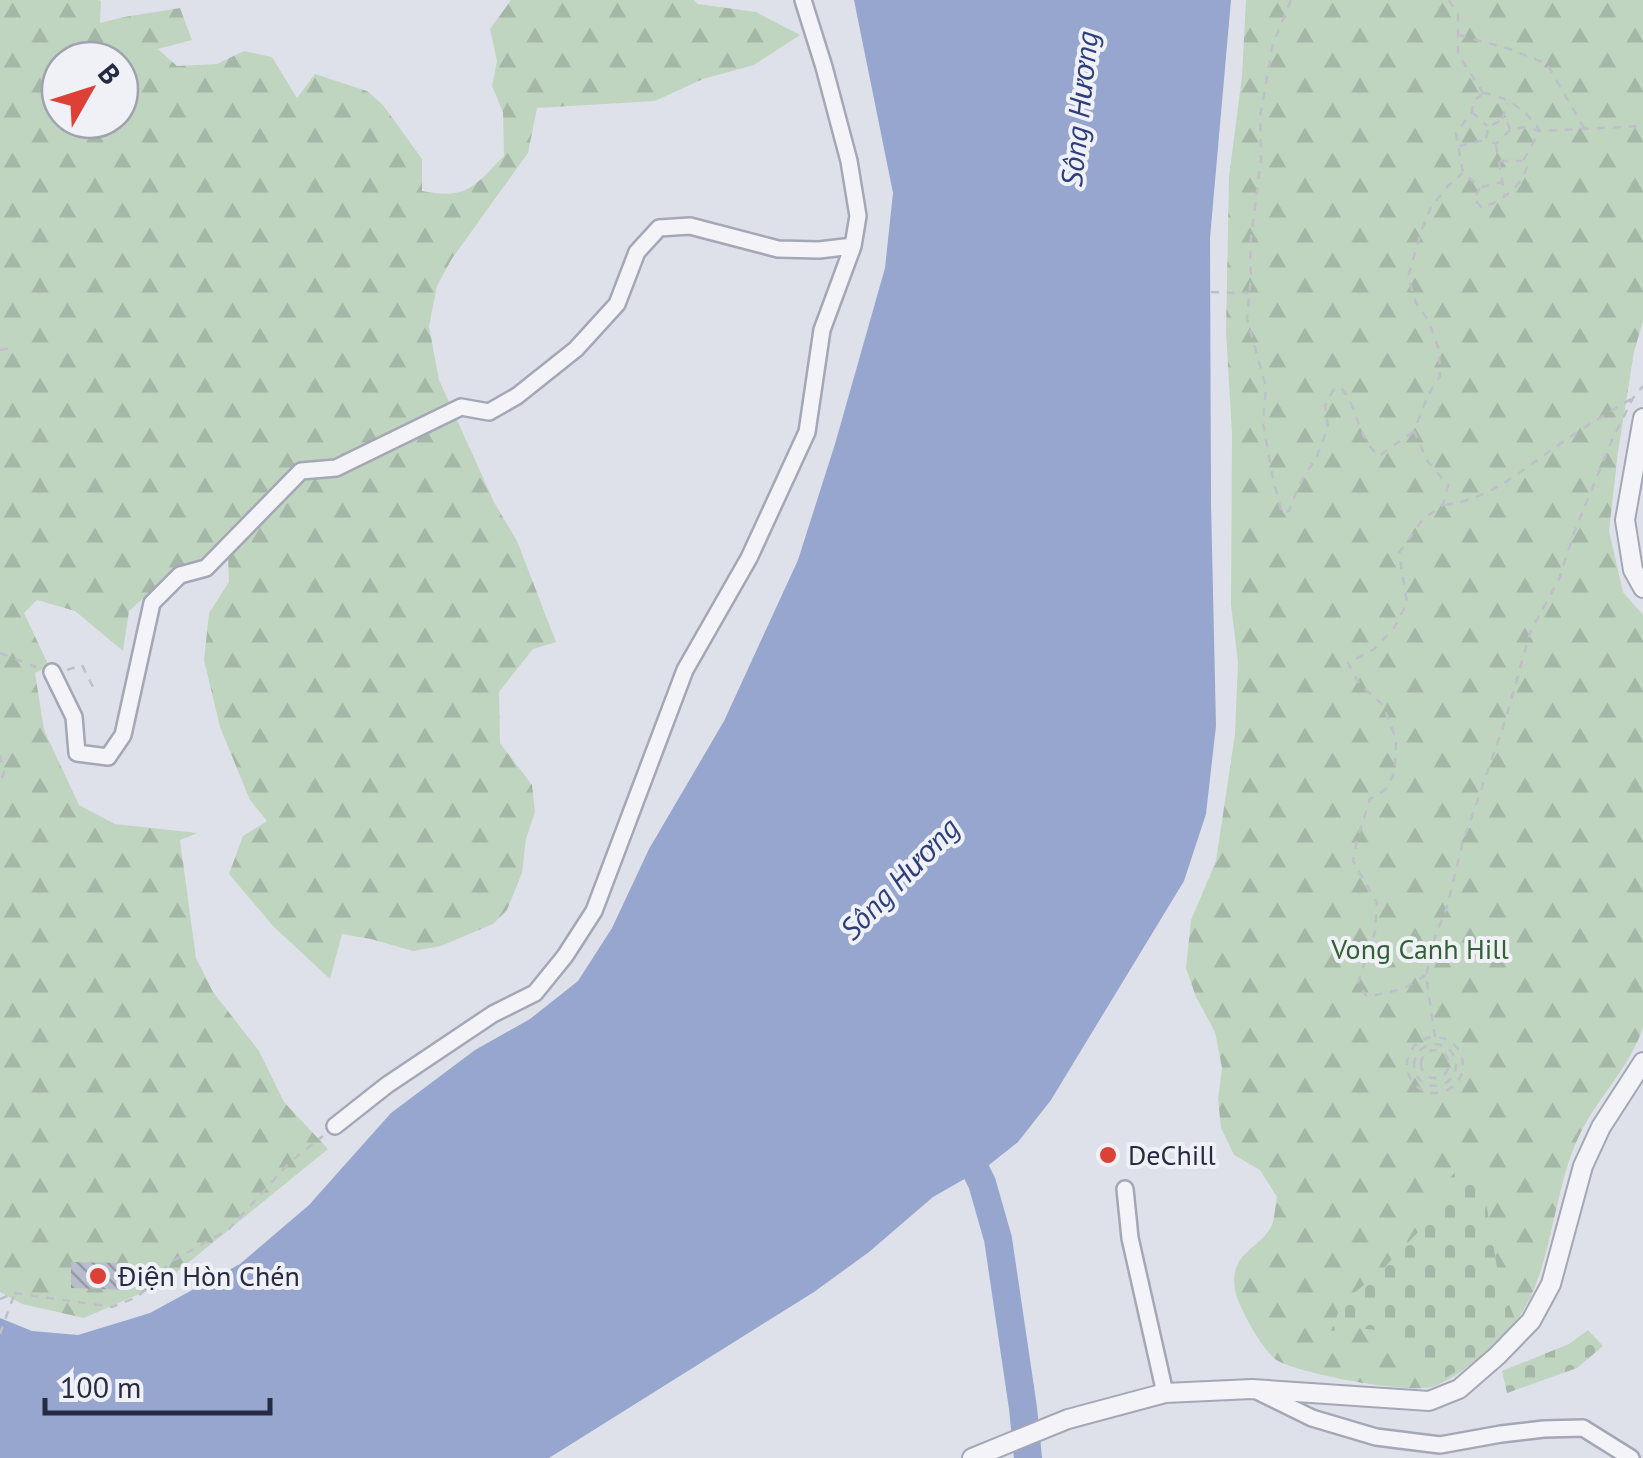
<svg xmlns="http://www.w3.org/2000/svg" width="1643" height="1458" font-family="'PT Sans',sans-serif">
<defs>
<pattern id="forest-firs" width="22" height="20" patternUnits="userSpaceOnUse" patternTransform="scale(2.5)"><rect width="22" height="20" fill="#c0d5c0"/><path d="M5 1l3.5 6h-7zM16 11l3.5 6h-7z" fill="#a5b7a6"/></pattern>
<pattern id="cemetery-stones" width="16" height="16" patternUnits="userSpaceOnUse" patternTransform="scale(2.5)"><rect width="16" height="16" fill="#c0d5c0"/><path d="M2 7V4a2 2 0 0 1 4 0v3zM10 15v-3a2 2 0 0 1 4 0v3z" fill="#a5b7a6"/></pattern>
<pattern id="building-back-hatch" width="6" height="6" patternUnits="userSpaceOnUse" patternTransform="scale(2.5)"><rect width="6" height="6" fill="#b9bccb"/><path d="M-1 5l2 2M0 0l6 6M5-1l2 2" fill="none" stroke="#9699a6"/></pattern>
</defs>
<rect width="100%" height="100%" fill="#dfe1ea"/>
<path fill="url(#forest-firs)" fill-rule="evenodd" d="M0 0H98L101 1 100 23 124 17 180 8 192 40 158 49 177 66 217 64 244 51 272 57 297 98 315 74 367 91 383 105 422 159V191C468 200 474 186 504 156L503 112 492 86 497 61 490 29 511 0H694L698 4 756 12 800 35 754 65 703 79 655 101 537 108 528 153 451 260 437 286 429 326 439 380 494 502 517 541 556 642 533 649 499 692 500 743 532 785 535 812 526 839 522 873 507 910 493 924 441 946 413 951 371 939 342 934 330 979 273 926 229 874 243 836 267 821 250 800 220 727 204 660 209 613 229 582 228 555 182 570 163 581 129 611 123 651 75 611 37 600 24 613 49 666 35 673 44 730 79 805 115 824 198 833 180 840 196 958 213 992 259 1051 284 1102 328 1149 162 1284 84 1318 22 1304 0 1292ZM60 60H120V120H60Z
M1246 0H1643V321L1634 352 1618 452 1609 531 1623 592 1643 615V1027C1631 1066 1599 1096 1581 1132 1551 1190 1554 1276 1513 1325 1496 1346 1460 1376 1435 1386 1410 1395 1302 1374 1278 1361 1264 1353 1238 1307 1235 1290 1229 1253 1257 1251 1271 1227 1275 1219 1275 1206 1277 1197L1260 1170 1234 1155 1221 1128 1218 1099 1222 1068 1215 1032 1196 997 1186 968 1191 920 1216 861 1235 734 1238 662 1231 605 1232 435 1226 331 1229 177 1242 76Z"/>
<path fill="url(#cemetery-stones)" d="M1470 1159 1485 1197 1499 1279 1515 1319 1474 1361 1445 1378 1417 1364 1387 1331 1356 1328 1331 1331 1342 1303 1382 1270 1418 1232 1447 1180Z
M1588 1330 1603 1346 1577 1368 1507 1393 1502 1371 1569 1344Z"/>
<path fill="#96a6ce" d="M854 0H1231L1210 238 1211 503 1216 726 1206 814 1184 881 1051 1100 1018 1142 989 1165 933 1197 869 1252 814 1292 549 1458H0V1318L32 1331 78 1335 150 1313 240 1264 309 1205 391 1113 475 1050 530 1019 578 981 612 928 649 849 724 721 798 560 835 444 885 268 893 193Z"/>
<g fill="none" stroke-linecap="round" stroke-linejoin="round">
<path stroke="#96a6ce" stroke-width="28" d="M960 1139 982 1183 998 1239 1023 1408 1028 1458"/>
</g>
<path fill="url(#building-back-hatch)" d="M71 1262 124 1263V1290L71 1288Z"/>
<g fill="none" stroke-linecap="round" stroke-linejoin="round">
<g stroke="#a4a7b5" stroke-width="20">
<path id="minor" d="M52 672 74 717 77 753 108 757 123 735 152 603 180 575 206 568 301 471 336 468 461 407 489 412 517 396 576 349 617 304 637 252 659 228 690 226 778 249 819 250 853 246
M335 1126 387 1085 493 1014 535 993 565 956 594 911 685 670 749 558 807 432 822 330 853 246 858 216 849 161 824 67 803 0
M1125 1189 1130 1238 1165 1393
M1259 1392 1312 1418 1376 1437 1440 1445 1501 1434 1544 1429 1583 1428 1631 1458"/>
</g>
<g stroke="#a4a7b5" stroke-width="22">
<path id="tertiary" d="M1643 418 1625 520 1633 570 1643 588
M972 1458 1068 1419 1165 1393 1252 1389 1429 1401 1459 1389 1497 1356 1531 1321 1551 1284 1583 1166 1601 1127 1643 1062"/>
</g>
<path stroke="#bebfc9" stroke-width="2.5" stroke-dasharray="8 8" stroke-linecap="butt" d="M1291 0 1273 44 1260 116 1261 159 1250 246 1251 277 1247 319 1266 387 1263 423 1273 479 1282 513 1289 511 1299 485 1317 456 1328 427 1325 406 1334 389 1341 388C1360 409 1355 435 1379 456L1413 432
M1449 0 1458 15V54L1483 93
M1458 35 1510 49 1547 64 1584 128
M1483 93C1507 96 1527 111 1540 131L1523 161 1527 167C1520 188 1503 200 1482 208L1474 199 1480 187 1463 173 1456 133 1472 112 1473 102Z
M1472 112 1487 126
M1502 119 1508 103
M1510 130 1496 144 1486 139 1488 127 1502 120 1508 124 1510 130 1524 127 1540 131 1643 126
M1459 146 1485 140
M1496 146 1505 196
M1500 161H1522
M1481 187 1502 182
M1211 292 1248 293
M0 350 12 348
M1445 505C1492 498 1519 472 1557 446 1581 429 1606 414 1631 399
M0 653 36 667
M67 670 82 665 95 691
M0 755 4 773 0 782
M1426 975 1403 989 1367 997 1358 983 1375 932 1377 903 1353 861 1357 840 1370 799 1386 789 1395 771 1396 739 1383 705 1359 683 1348 663 1374 649 1394 628 1407 603 1399 553 1423 519 1443 505 1448 485 1428 462 1414 431 1428 395 1440 376 1439 350 1428 320 1416 303 1408 277 1422 229 1431 207 1448 186 1463 173
M1407 1065a28 28 0 1 1 56 0a28 28 0 1 1-56 0Z
M1435 1037 1426 975 1435 937 1447 907 1462 845 1505 721 1530 633 1559 579 1575 530 1612 440 1633 398 1643 386
M1414 1065a21 21 0 1 1 42 0a21 21 0 1 1-42 0Z
M1421 1064a14 14 0 1 1 28 0a14 14 0 1 1-28 0Z
M0 1299 15 1293 112 1307 137 1297 150 1286 169 1263 229 1229 291 1161 323 1136
M0 1334 14 1295"/>
<use href="#minor" stroke="#f3f3f8" stroke-width="15"/>
<use href="#tertiary" stroke="#f3f3f8" stroke-width="18"/>
</g>
<g fill="#dd4037" stroke="#eff1f7" stroke-width="4">
<circle cx="1108" cy="1155" r="10"/>
<circle cx="98" cy="1276" r="10"/>
</g>
<g text-anchor="middle" stroke-width="8" stroke-linejoin="round" paint-order="stroke">
<g font-size="28" fill="#326133" stroke="#eff1f7">
<text x="1420" y="959">Vong Canh Hill</text>
</g>
<g font-size="28" fill="#262b43" stroke="#eff1f7" text-anchor="start">
<text x="1128" y="1165">DeChill</text>
<text x="118" y="1286">Điện Hòn Chén</text>
</g>
<g font-size="30" font-style="italic" fill="#2c3f7c" stroke="#eff1f7">
<text transform="translate(1080 109) rotate(-84)" y="10">Sông Hương</text>
<text transform="translate(900 879) rotate(-46)" y="10">Sông Hương</text>
</g>
</g>
<g transform="translate(90 90) rotate(51)"><circle r="48" fill="#eff1f7" stroke="#9fa2af" stroke-width="2.5"/>
<path d="M0-8L18 38L0 25L-18 38Z" fill="#dd4037"/>
<text y="-15" font-size="28" font-weight="bold" text-anchor="middle" fill="#262b43">B</text>
</g>
<path d="M45 1398v15h225v-15" fill="none" stroke="#262b43" stroke-width="5"/>
<text x="60" y="1398" font-size="30" fill="#262b43" stroke="#eff1f7" stroke-width="8" paint-order="stroke">100 m</text>
</svg>
